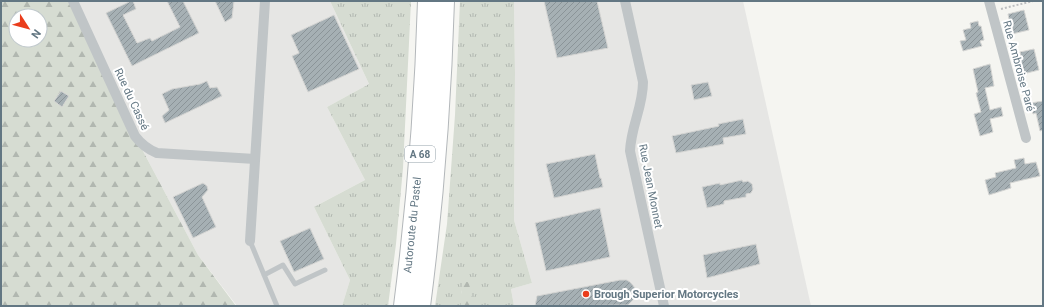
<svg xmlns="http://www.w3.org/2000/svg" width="1044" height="307" font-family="Roboto,sans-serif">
<defs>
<pattern id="grass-tufts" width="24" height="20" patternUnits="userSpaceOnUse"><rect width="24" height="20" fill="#d6dcd2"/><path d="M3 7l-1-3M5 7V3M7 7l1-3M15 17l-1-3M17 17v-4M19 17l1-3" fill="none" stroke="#b1b7b0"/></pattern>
<pattern id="forest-firs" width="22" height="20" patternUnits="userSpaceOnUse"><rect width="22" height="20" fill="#d6dcd2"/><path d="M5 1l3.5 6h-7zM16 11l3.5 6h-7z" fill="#b1b7b0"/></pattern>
<pattern id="building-hatch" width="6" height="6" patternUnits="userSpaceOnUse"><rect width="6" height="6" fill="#a6b0b4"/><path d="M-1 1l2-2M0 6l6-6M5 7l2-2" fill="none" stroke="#8b9498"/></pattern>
</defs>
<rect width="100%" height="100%" fill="#f5f5f1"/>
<path fill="#e6e6e4" d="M73 1H330L369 84 327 107 365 180 314 207 350 280 342 306H237L198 255 135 136Z
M514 1H743L811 306H514L511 289 532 283 514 220 515 73Z"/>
<path fill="url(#grass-tufts)" d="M330 1H411L403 168 396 244 388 306H342L350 280 314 207 365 180 327 107 369 84Z
M460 1H514L515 73 514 220 532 283 511 289 514 306H471V295L464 282 461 294V306H435L447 224 455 115Z"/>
<path fill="url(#forest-firs)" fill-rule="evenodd" d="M1 1H73L135 136 198 255 236 306H1ZM16 16H40V40H16Z
M463 282H469L471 295V306H461V294Z"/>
<path fill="url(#building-hatch)" stroke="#d6d6d4" d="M131 1H133L136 9 123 15 137 43 150 38 152 41 180 27 167 1H183L199 33 132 66 106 13Z
M215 1H234L232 18 225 22Z
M544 1H597L608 48 557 58Z
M1024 10 1029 30 1012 34 1008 14Z
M334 15 359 69 308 92 292 56 299 53 291 35Z
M978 21 979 26H981L984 40 980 41 982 46 963 51 960 41 966 40 963 30 971 28 970 23Z
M1034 49 1039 70 1023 74 1019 57H1021L1020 52Z
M990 64 994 86 985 88 990 110 1001 107 1003 116 990 119 993 132 980 136 974 114 981 112 976 93 978 92 973 69Z
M207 81 210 88 217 87 222 96 165 123 162 116 169 110 162 94 172 89 200 84Z
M708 82 712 96 694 100 691 85Z
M61 91 69 96 62 107 54 101Z
M1043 101V130L1040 131 1036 113 1033 114 1031 103Z
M743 119 746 134 723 138 724 144 676 153 672 136 719 126 718 124Z
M595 154 600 178H601L603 187 554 198 546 164Z
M1024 158 1025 164 1036 162 1040 176 1010 183 1011 188 989 195 985 180 996 177 995 173 1016 168 1014 160Z
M742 180 743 182 748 181 752 184 753 189 751 193 746 194V197L724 201V204L707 208 702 187 720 183V185Z
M203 183 207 186 208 190 202 197 216 227 193 238 173 197Z
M600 208 610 257 546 271 535 223Z
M310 228 324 259 294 272 280 241Z
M756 244 760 264 707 278 703 255Z
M620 280H627L631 283 635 288V298L628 305 535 306 537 296Z"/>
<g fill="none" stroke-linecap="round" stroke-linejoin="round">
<g stroke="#b3b7ba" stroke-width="20">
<path id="motorway" d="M403 306C416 205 424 103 427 1
M421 306C434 205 442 103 445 1"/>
</g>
<path stroke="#bcbec0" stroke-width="2" stroke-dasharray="2 2" stroke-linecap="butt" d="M1001 9 1033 1"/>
<path stroke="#c0c5c7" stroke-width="5" d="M250 241 277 306
M264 275 283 265 295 284 325 270"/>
<path stroke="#c0c5c7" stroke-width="10" d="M73 1 135 136C141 144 147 149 157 153L255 159
M625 1 643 82C643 107 631 126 630 151L664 306
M989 1 1026 138
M250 241 265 1"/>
<use href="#motorway" stroke="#fff" stroke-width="18"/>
</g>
<circle fill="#ea3d1c" stroke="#fff" stroke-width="1.5" cx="586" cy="294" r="4"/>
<g text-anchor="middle" stroke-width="4" stroke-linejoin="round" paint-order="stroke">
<rect fill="#fff" stroke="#92a0a8" stroke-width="1" x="405" y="146" width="30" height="16" rx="3"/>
<g font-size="10" font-weight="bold" fill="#637783">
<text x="420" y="158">A 68</text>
</g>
<g font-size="11" fill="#637783" stroke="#fff">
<text transform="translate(1019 66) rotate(75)" y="4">Rue Ambroise Paré</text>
<text transform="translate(132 99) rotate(65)" y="4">Rue du Cassé</text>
<text transform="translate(651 186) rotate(79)" y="4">Rue Jean Monnet</text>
<text transform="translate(412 225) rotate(-84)" y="4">Autoroute du Pastel</text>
</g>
<g font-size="11" font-weight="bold" fill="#637783" stroke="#fff" text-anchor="start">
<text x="594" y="298">Brough Superior Motorcycles</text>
</g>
</g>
<rect width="1044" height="307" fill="none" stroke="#637783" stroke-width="4"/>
<g transform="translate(28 28) rotate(126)"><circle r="19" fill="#ffffff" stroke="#c1c9cd"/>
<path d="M0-3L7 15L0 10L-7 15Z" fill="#ea3d1c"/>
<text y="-6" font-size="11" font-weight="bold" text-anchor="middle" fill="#637783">N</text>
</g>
</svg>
